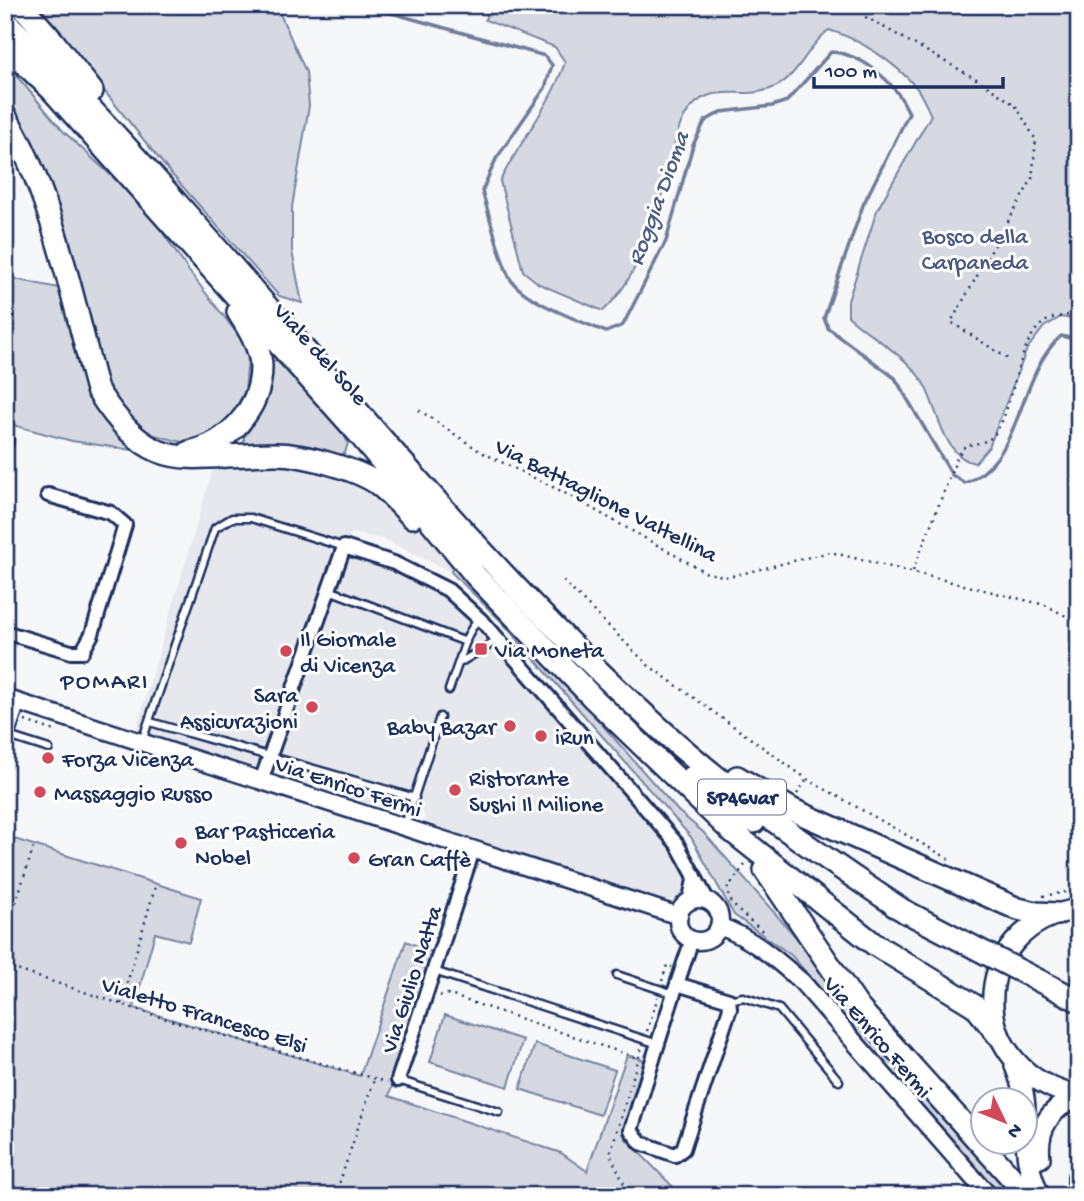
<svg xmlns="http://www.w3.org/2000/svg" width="1084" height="1201" font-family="'Gochi Hand',sans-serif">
<rect width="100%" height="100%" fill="#f6f7f9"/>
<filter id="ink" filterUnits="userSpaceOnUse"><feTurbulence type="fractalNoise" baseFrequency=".0143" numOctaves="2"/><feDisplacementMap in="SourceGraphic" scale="14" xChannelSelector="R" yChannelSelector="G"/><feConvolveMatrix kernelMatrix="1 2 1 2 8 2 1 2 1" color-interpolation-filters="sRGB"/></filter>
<g filter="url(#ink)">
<path fill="#e6e8ee" d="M258 466 294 467 348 480 407 516 424 533 453 564 451 572 384 539 351 533 345 545 440 583 687 854 690 894 680 901 657 899 425 824 424 813 407 806 404 814 399 816 283 779 279 773 282 765 263 759 261 767 256 770 136 730 213 468Z"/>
<path fill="#d6d9e2" stroke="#7884a0" stroke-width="2" d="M35 5 277 7 306 72 309 106 292 207V251L302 303 279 296 168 170Z
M489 5H1079V320L1061 317 1044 327 1027 349 989 447 975 463C943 457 938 409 924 384 907 355 873 339 848 316V301L877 210 931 115C926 106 922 94 915 86 894 62 860 39 829 30 807 45 798 80 770 89 737 101 708 78 684 117 675 132 674 152 669 168 656 215 640 278 603 311L539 284 523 271 500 181C520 141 551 105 565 62L555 47 485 20Z
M5 62 63 131 146 208 188 270 242 340 248 358 245 391 227 423 209 436 189 444 151 434 132 420 118 403 103 375 87 307 29 140 5 95Z
M5 277 59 288 65 309 139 451 72 441 13 425 5 430Z
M276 360 341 428 348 443 345 453 340 455 313 447H253L244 443V437C265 411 267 396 269 364Z
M453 564 487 594 678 811 703 832 1025 1196H1002L791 955 734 915 691 837 501 621 451 572Z
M5 836 201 898 189 942 155 933 134 1008 360 1076 406 941 432 952 389 1096 561 1153 587 1171 627 1055 644 1060 623 1133 625 1138 682 1196H37L5 1182Z
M445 1015 523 1040 508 1087 430 1062Z
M535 1044 615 1070 600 1115 520 1089Z"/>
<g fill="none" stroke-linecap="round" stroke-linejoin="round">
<path stroke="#707c99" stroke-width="3.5" d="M363 5 545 56 552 65 545 88 496 159 482 191C488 210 502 267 511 280 526 302 581 321 606 332L623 325 666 241 693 145 705 121 721 112 772 106 787 101 831 52C864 54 896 83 909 113L863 205 824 318 828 328 895 378 952 475 965 483C1024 459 1017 375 1061 336L1070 338 1079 351"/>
<g stroke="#1b2f5e" stroke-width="11">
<path id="lane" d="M329 590 466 642
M459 663 493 643 500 644
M449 690 468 635 478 618
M150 722 415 798
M5 735 49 749
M10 737 21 705
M142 741 215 528 232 518H251L344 547
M405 825 440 717
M434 971 658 1044
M617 975 674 994
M729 1000 743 997 779 1009 839 1081
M398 1080 499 1112"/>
</g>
<g stroke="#1b2f5e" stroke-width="18">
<path id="street" d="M5 443 6 442
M5 632 71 652H82L92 634 125 525 111 513 48 495
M261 781 344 547 394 563 448 590 485 624 677 844 708 901
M689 902 695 876
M677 984 729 1000 730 1008 683 1149 675 1155 641 1143 631 1130C651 1066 670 1002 692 940
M398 1080 473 850"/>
</g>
<g stroke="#1b2f5e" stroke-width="21">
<path id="secondary" d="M5 698 679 916
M678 920a21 21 0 1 1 42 0a21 21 0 1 1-42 0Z
M719 926C752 938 776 959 802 982L989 1196"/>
</g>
<g stroke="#1b2f5e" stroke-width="24">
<path id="primary" d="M1079 909C965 926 963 1072 1079 1096
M1015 1066C1029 1100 1024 1119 1027 1153 1028 1168 1034 1182 1039 1196
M1040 1158C1036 1129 1051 1106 1079 1097"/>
</g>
<g stroke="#1b2f5e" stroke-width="26">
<path id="highway" d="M21 5 53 41 92 91
M5 21C234 245 419 510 656 725 733 796 820 855 907 913
M5 45 52 90 359 434 476 576 594 699 729 829 874 944 975 1006 998 1035
M5 116C51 188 74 306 97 390 155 480 185 454 276 454 302 454 357 469 378 484 390 493 401 506 412 517
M189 452C228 444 261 409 261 367 261 348 248 328 238 312
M692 777 754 822
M737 777 793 810 1018 909 1036 913 1057 914
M765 870 858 1007 1028 1196
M895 906 987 954
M1079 1177V1196"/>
</g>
<path stroke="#1b2f5e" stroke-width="2.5" stroke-dasharray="2 5" stroke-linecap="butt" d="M860 5 862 15 978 80 1015 105 1036 140 1032 179 951 322 1010 360
M419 410 481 452 561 491 707 573 728 577 830 552 1045 605 1079 623
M913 571 957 458 963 448C973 442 984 445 993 436 1015 412 1015 336 1048 320 1054 317 1063 316 1069 315L1079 321
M563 581 648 665 807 779 951 860
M25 721 55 731
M797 794 807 779
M745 865 727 889C730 911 752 919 765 934
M1043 896 1079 890
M5 936 34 846
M5 966 163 1018 387 1082
M662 981 667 965 672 967
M440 996 447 994 638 1058
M121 1004 156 884
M647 1031 658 997
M335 1196 374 1080
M630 1196 610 1154 642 1047"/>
<use href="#lane" stroke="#fff" stroke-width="6"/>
<use href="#street" stroke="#fff" stroke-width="12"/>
<use href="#secondary" stroke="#fff" stroke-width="16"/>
<use href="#primary" stroke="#fff" stroke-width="19"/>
<use href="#highway" stroke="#fff" stroke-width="21"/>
<g stroke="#1b2f5e" stroke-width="26" stroke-linecap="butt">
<path id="highway-bridge" d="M987 954 1079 1001"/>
</g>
<use href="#highway-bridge" stroke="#fff" stroke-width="21"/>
</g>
</g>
<g fill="#d1495b" stroke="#fff" stroke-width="2.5">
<rect x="474" y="642" width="14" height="14" rx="3.5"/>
<circle cx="286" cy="651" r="7"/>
<circle cx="312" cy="707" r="7"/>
<circle cx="510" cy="726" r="7"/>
<circle cx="541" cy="736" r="7"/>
<circle cx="48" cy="758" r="7"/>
<circle cx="455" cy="790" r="7"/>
<circle cx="40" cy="792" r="7"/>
<circle cx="181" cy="843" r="7"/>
<circle cx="354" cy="858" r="7"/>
</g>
<g text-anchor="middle" stroke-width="6" stroke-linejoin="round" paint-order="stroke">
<rect fill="#fff" stroke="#5f6d8e" stroke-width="2" x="698" y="779.5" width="88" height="35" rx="5"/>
<g font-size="21" font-weight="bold" fill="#1b2f5e">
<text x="742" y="804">SP46var</text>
</g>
<g font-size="23" fill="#4a5a7f" stroke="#fff">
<text x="975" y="243">Bosco della<tspan x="975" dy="26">Carpaneda</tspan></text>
</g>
<g font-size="23" fill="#1b2f5e" stroke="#fff">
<text transform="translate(322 353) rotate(48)" y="8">Viale del Sole</text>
<text transform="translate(607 499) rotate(27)" y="8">Via Battaglione Valtellina</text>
<text transform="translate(349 785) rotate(18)" y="8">Via Enrico Fermi</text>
<text transform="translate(410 979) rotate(-72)" y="8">Via Giulio Natta</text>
<text transform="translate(205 1013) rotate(17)" y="8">Vialetto Francesco Elsi</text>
<text transform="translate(879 1036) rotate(49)" y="8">Via Enrico Fermi</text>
</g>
<g font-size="23" fill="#1b2f5e" stroke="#fff" text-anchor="start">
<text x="300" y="646">Il Giornale<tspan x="300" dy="26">di Vicenza</tspan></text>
<text x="495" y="657">Via Moneta</text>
<text x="298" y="702" text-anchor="end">Sara<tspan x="298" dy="26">Assicurazioni</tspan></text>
<text x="496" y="734" text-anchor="end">Baby Bazar</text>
<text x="555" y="744">iRun</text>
<text x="62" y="766">Forza Vicenza</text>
<text x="469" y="785">Ristorante<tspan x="469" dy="26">Sushi Il Milione</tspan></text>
<text x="54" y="800">Massaggio Russo</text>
<text x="195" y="838">Bar Pasticceria<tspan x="195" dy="26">Nobel</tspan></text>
<text x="368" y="866">Gran Caffè</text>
</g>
<g font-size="24" font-style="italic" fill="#4d5c81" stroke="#fff">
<text transform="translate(657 198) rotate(-70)" y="8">Roggia Dioma</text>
</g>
<g font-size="24" letter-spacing="2" fill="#1b2f5e" stroke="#fff">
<text x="105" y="688">POMARI</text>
</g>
</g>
<rect width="1084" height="1201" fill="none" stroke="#fff" stroke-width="28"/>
<rect x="14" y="14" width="1056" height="1173" fill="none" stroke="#1b2f5e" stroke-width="2.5" filter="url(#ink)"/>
<g transform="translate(1004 1121) rotate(133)"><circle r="33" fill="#ffffff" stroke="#a4acbf" stroke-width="2"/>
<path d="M0-5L12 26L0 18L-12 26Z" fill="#d1495b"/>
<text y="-10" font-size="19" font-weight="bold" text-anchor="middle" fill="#1b2f5e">N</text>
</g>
<path d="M814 77v10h189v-10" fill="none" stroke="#1b2f5e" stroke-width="3.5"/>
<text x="825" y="77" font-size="21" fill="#1b2f5e" stroke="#ffffff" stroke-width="5" paint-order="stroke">100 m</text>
</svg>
